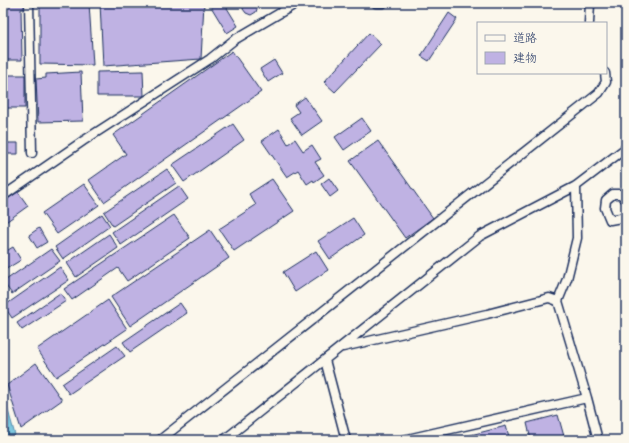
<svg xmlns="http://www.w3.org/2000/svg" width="629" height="443" font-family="'Patrick Hand','Klee One',sans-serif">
<rect width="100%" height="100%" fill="#fbf7ec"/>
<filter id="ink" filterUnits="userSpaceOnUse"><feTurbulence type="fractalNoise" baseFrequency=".025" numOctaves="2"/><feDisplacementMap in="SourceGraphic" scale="8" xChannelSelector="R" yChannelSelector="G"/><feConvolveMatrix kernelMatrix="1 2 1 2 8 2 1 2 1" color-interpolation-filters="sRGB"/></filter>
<g filter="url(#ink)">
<path fill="#7dc7de" stroke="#568aab" d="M3 393 15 435 3 440Z"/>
<path fill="#bfb2e3" stroke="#1b2f5e" d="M3 3H26L27 9H21L22 60H3Z
M40 3H89L93 65 40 64Z
M100 3H204L201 59 103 66Z
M214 3H224L238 26 227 33 210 5Z
M244 3H256L258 6 256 12 251 15 246 13 243 9Z
M449 13 457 19 429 61 421 56Z
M369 33 381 44 335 92 324 82Z
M232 51 261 92 104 202 89 180 126 154 113 135Z
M274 60 282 73 268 82 260 69Z
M143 71 144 96H97V72Z
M81 72 83 121 38 122 36 79 46 78V74Z
M3 75H25V108H3Z
M305 97 322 121 302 135 290 118 299 112 294 105Z
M362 118 371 131 344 150 335 137Z
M233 124 244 140 184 182 172 165Z
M279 129 288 144 295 139 303 151 312 145 321 159 315 162 324 175 314 182 313 180 307 184 298 170 287 177 262 141Z
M378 141 433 218 405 238 350 161Z
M3 143H18V154H3Z
M167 169 176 183 113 226 104 212Z
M329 178 338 191 330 197 321 184Z
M272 179 294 211 234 251 219 229 256 205 249 194Z
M84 184 99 205 57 234 42 213Z
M179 186 188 199 121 245 112 232Z
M18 192 28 206 3 224V202Z
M102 214 110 226 63 259 55 247Z
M174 215 190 238 127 281 118 268 72 300 64 289Z
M353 218 364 235 330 259 318 241Z
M39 228 47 242 37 248 29 235Z
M210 230 229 258 130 326 111 297Z
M109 234 118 248 76 277 67 263Z
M13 247 21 260 3 271V253Z
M51 249 60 261 12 294 3 282Z
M316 251 328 270 295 292 283 272Z
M60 267 69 280 12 318 4 306Z
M60 293 66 301 22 330 17 323Z
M108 300 127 329 56 377 37 349Z
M180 303 187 313 130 352 123 342Z
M117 346 125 356 69 394 62 384Z
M36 363 62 400 21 429 7 385Z
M558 415 565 440H531L527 423Z
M506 426 510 440H451Z"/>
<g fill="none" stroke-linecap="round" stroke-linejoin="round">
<g stroke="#1b2f5e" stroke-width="11">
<path id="minor" d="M29 3 32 153
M376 3H383
M589 23 590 3
M576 186 577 238 567 279 558 301 587 398 598 440
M3 196 83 141 210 59 234 40 297 3
M626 200 621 194H613L606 200 605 208 610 220 626 217
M343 347 487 314 549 298 558 301
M325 360 346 440
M160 440 599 93 606 82 605 73
M224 440 480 236 576 186 626 148
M403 440 587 398"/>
</g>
<use href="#minor" stroke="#fbf7ec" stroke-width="8"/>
</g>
</g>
<rect width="629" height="443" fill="none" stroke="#fbf7ec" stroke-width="16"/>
<rect x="8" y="8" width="613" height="427" fill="none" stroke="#1b2f5e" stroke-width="1.5" filter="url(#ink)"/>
<rect x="477" y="22" width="130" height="52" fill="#fbf7ec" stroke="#a1a7b3"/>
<rect x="485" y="35" width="20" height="6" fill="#fbf7ec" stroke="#a1a7b3"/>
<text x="513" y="42" font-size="12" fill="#1b2f5e">道路</text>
<rect x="485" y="52" width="20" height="12" fill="#bfb2e3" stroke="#a1a7b3"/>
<text x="513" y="62" font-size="12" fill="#1b2f5e">建物</text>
</svg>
